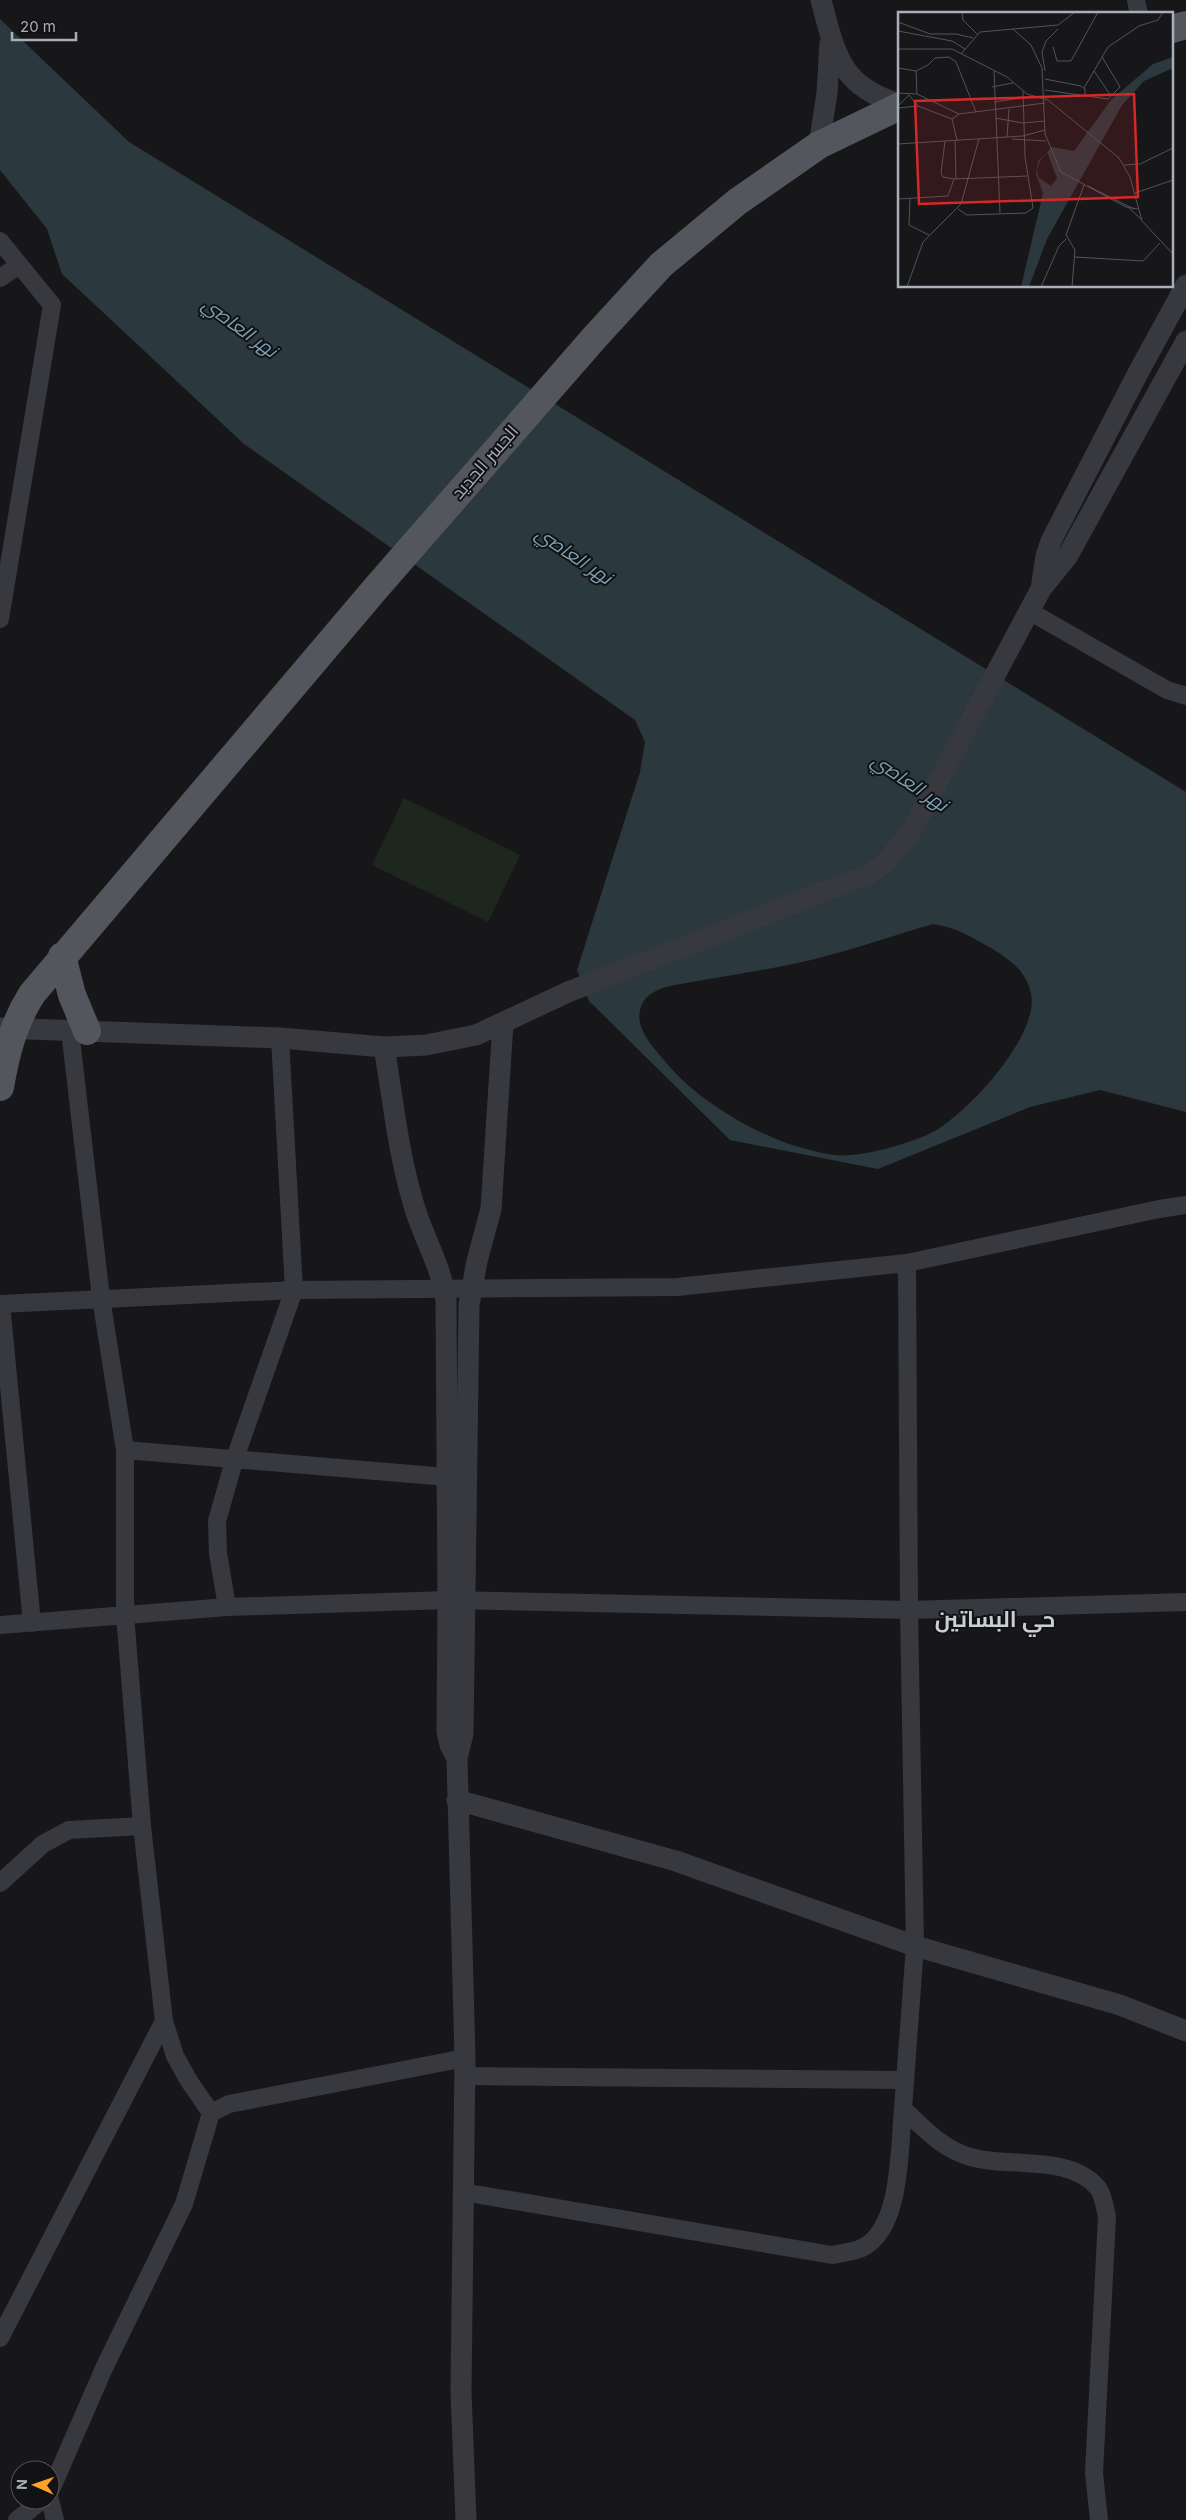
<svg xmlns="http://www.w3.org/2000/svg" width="1186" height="2520" font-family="Inter,Cairo,sans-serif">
<rect width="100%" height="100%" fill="#171719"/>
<path fill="#1e271e" d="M404 798 520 855 488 922 372 865Z"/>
<path fill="#2b383e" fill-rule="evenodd" d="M0 19 129 142 1186 792V1112L1100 1090 1030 1107 878 1169 730 1140 589 1001 577 970 640 772 645 742 635 720 244 444 62 274 47 229 0 170ZM933 924C956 927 971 937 991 948 1010 960 1026 970 1031 994 1040 1035 967 1114 933 1132 909 1144 860 1158 834 1155 826 1154 818 1152 810 1150 762 1139 701 1103 669 1066 656 1050 633 1029 641 1007 646 991 666 986 681 984 724 976 768 970 811 960 852 950 892 936 933 924Z"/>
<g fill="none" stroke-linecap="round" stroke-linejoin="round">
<path stroke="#37393e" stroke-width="18" d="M1136 0 1139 14
M0 241 52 305 0 619
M0 278 18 266
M1029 611 1167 690 1186 696
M70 1030 101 1298 125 1450V1614L142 1826 164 2021 175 2056 189 2081 211 2113
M907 1263 909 1610 915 1946 903 2109C923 2127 940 2147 967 2156 1006 2169 1069 2153 1098 2188 1103 2194 1105 2208 1107 2217L1094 2473 1099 2520
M0 1304 294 1290 677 1287 907 1263 1159 1209 1186 1205
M1 1304 32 1623
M125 1450 447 1477
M227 1607 218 1553 217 1521 234 1461 294 1290 280 1038
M0 1625 227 1607 448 1600 909 1610 1186 1602
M0 1883 43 1844 69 1830 142 1826
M465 2076 904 2080
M463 2192 832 2255C841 2253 853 2252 862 2248 902 2229 899 2148 903 2109
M0 2338 164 2021
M50 2492 105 2366 184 2204 211 2113 229 2104 465 2058
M50 2500 55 2520
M17 2520 42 2500"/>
<path stroke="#37393e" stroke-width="21" d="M821 0C835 53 840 87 900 104
M819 145 827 93 830 43
M1041 589 1046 556 1051 541 1139 371 1186 285
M0 1028 280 1038 384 1047 426 1045 476 1035 568 992 867 875 884 864 910 834 1041 589 1067 557 1186 341
M384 1047C393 1099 398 1152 413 1202 422 1236 441 1264 446 1300L448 1600 447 1731 450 1745 457 1758
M457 1800 676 1861 915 1946 1120 2005 1186 2031
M466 2520 461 2392 465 2058 457 1758 463 1734 469 1305 477 1261 491 1209 503 1023"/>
<path stroke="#53565d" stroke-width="28" d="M1172 29 1186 25
M62 956 72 995 87 1031
M0 1087C6 1053 13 1024 32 994L376 588 595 337 661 265 737 202 819 145 900 106"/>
</g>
<g text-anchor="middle" stroke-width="4" stroke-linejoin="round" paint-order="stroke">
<g font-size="18" fill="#a8afba" stroke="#121214">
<text transform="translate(485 462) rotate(-49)" y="6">الجسر الجديد</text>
</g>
<g font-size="19" font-style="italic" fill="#7ca2b8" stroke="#121214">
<text transform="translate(240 327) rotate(36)" y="7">نهر العاصي</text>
<text transform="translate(574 555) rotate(34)" y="7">نهر العاصي</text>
<text transform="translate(910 782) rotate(34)" y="7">نهر العاصي</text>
</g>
<g font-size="22" font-weight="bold" fill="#c9ced5" stroke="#121214">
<text x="995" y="1627">حي البساتين</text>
</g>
</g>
<g transform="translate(898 12)">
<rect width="275" height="275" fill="#171719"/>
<path d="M275 45V56L246 69 224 93 149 227 131 275H123L145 181 138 162 140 149 154 135 176 139 213 88 255 52ZM149 140 159 166 153 174 141 166 139 159 142 149Z" fill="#2b383e" fill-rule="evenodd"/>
<path fill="none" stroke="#515459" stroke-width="1" d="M64 0 65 8 79 22M0 10 32 22H58L75 26M115 17 133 33 144 56 147 122 163 160 228 195 240 197M0 19 54 29 67 37M155 35 159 49H173L200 0M0 37H54L109 65 129 82 150 88 221 146 232 165 244 209 275 242M63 42 82 20 160 13 177 0M0 56 18 59M96 59 102 201M147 59 144 40 148 29 160 17M196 59 213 84M147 67 183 74 187 77V84M94 75 115 71M186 76 210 35 241 14 260 8 265 0M147 78 210 87 222 75 204 45M0 81 19 82 61 102M19 82 18 59 30 53 37 46 51 45 58 50 78 100M11 83 20 94 54 107 59 128M96 90 123 86M0 94 11 83M0 96 20 94M97 106 125 111 147 109M54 107 61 102 147 91M109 125 111 97M114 127 148 129M57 128 58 167M47 129 43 161 45 165 56 167M0 132 125 124 147 118M226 153 242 152 275 136M190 174 236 197M237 181 275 168M0 187 50 184 56 167 129 164M12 187 11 213 31 223M231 196 244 208M60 197 69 203 128 201 135 196 127 145 125 79M177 245 245 249 262 231M9 275 25 230 63 192 81 127M143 275 161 234 168 227M174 275 177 238 168 223 186 173"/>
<path fill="#d62828" fill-opacity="0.15" stroke="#d62828" stroke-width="2.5" d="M236 82 240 185 21 192 17 89Z"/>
<rect width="275" height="275" fill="none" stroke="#a8afba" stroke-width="2.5"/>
</g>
<g transform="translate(35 2485) rotate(272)"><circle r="24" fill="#121214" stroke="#4e5156"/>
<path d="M0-4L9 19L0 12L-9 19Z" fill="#ffa228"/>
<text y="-8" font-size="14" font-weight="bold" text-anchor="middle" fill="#a8afba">N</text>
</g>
<path d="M12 32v8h64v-8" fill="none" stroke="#a8afba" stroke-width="2.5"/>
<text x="20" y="32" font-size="15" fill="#a8afba" stroke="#121214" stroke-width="4" paint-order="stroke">20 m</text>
</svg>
